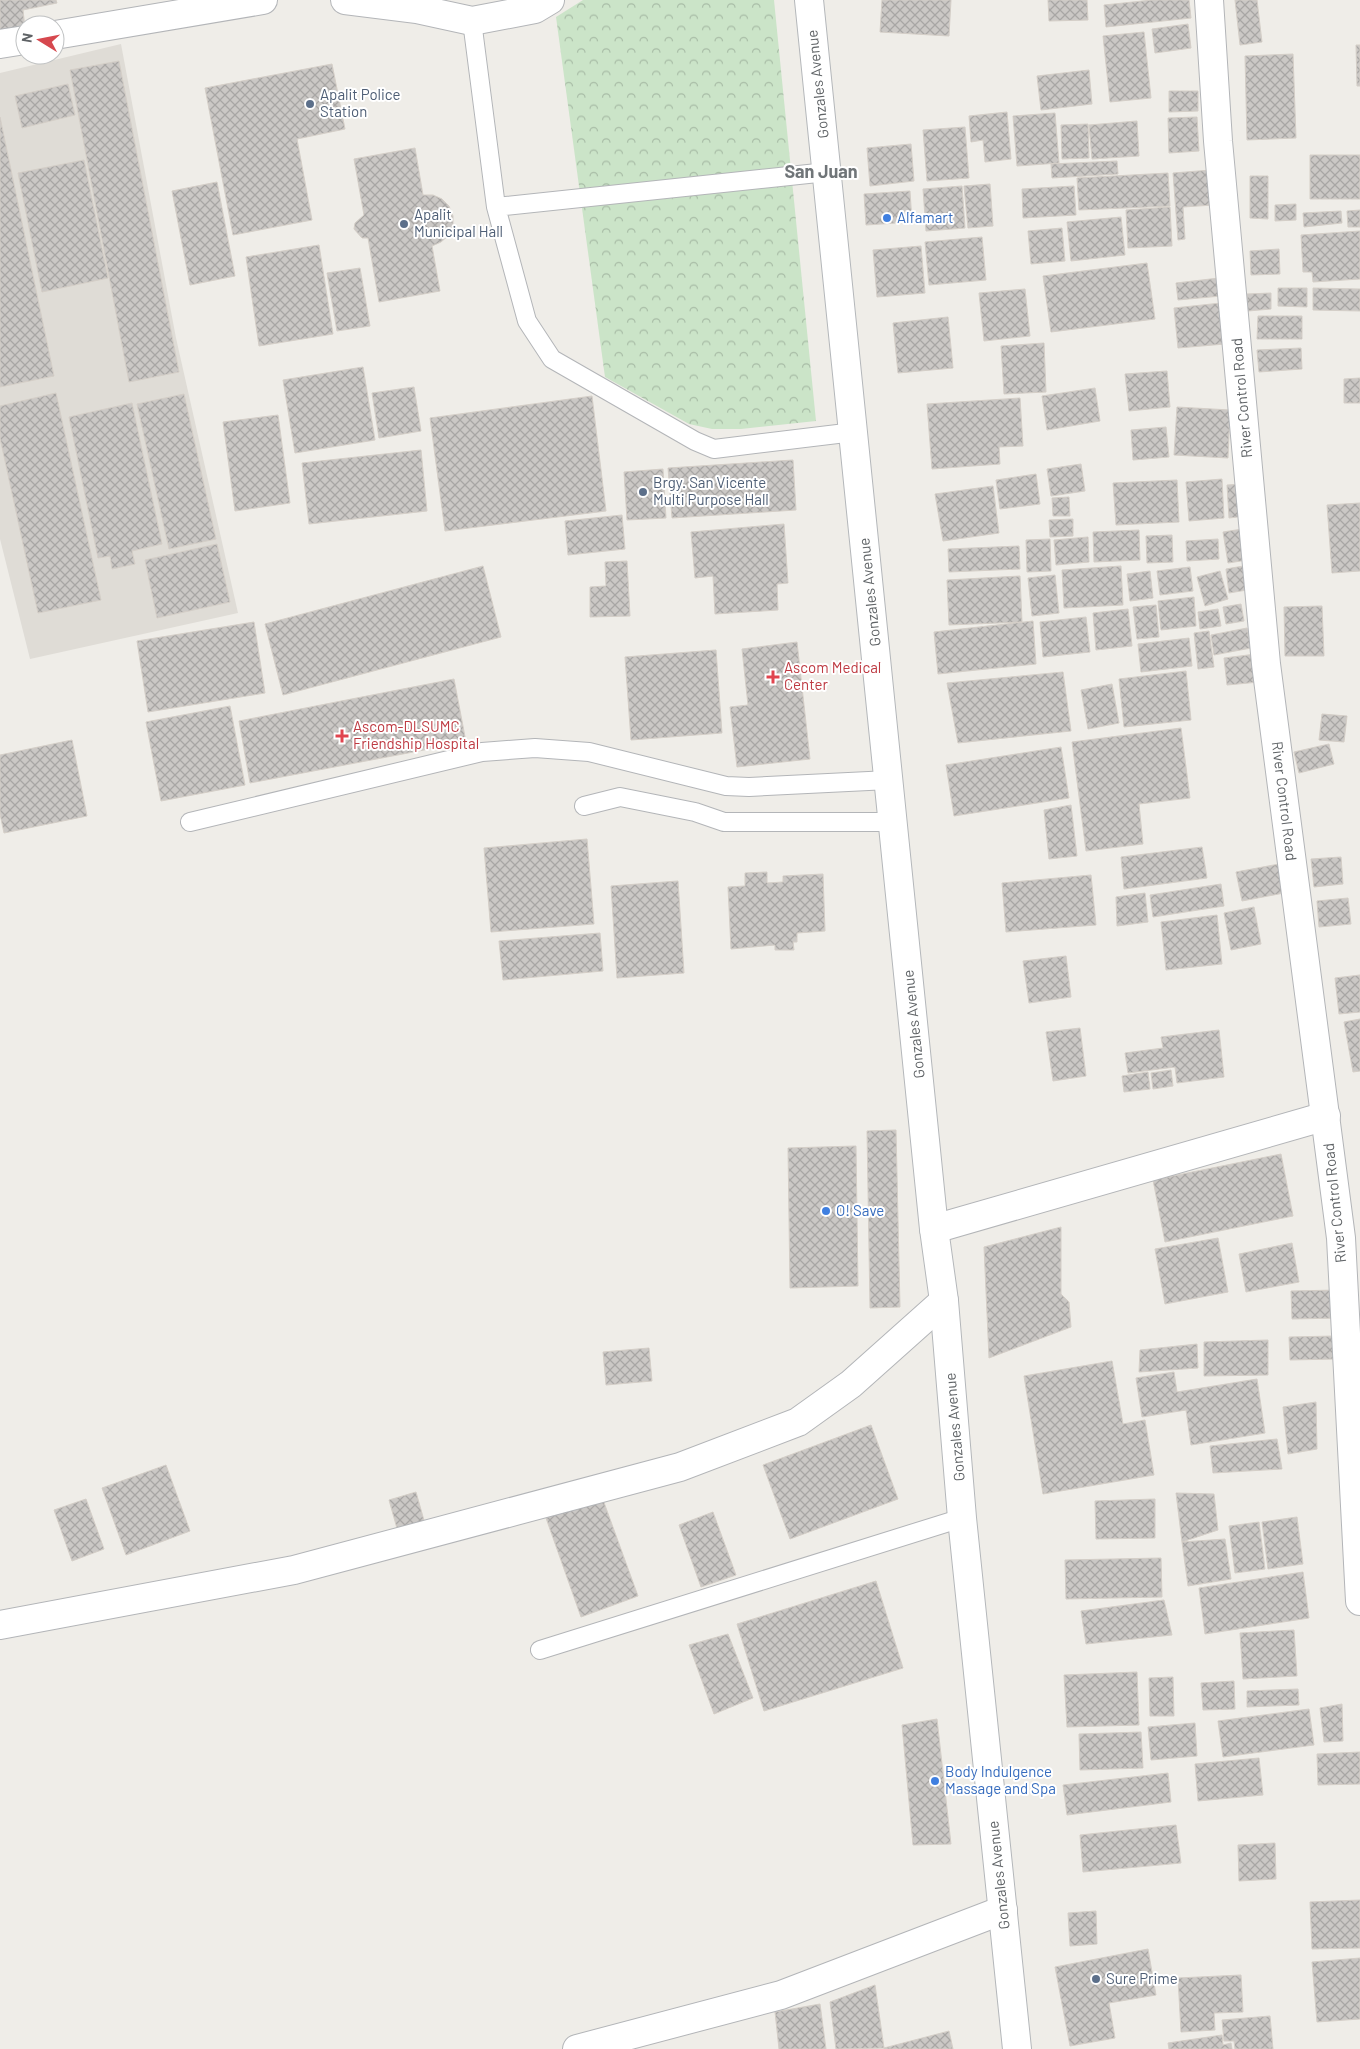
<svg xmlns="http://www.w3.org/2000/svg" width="1360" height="2049" font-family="Barlow,sans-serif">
<defs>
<pattern id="park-crowns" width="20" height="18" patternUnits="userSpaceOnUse" patternTransform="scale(1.25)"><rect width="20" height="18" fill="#cbe4c8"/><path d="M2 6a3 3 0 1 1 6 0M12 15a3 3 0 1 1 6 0" fill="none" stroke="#a8bca6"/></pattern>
<pattern id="building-cross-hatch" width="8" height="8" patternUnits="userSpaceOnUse" patternTransform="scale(1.25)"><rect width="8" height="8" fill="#cbc8c5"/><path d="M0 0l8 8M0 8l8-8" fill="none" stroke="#a8a6a4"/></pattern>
</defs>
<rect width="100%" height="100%" fill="#efede8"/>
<path fill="#dfdcd6" d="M121 44 176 338 238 613 30 659 0 539V73Z"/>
<path fill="url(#park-crowns)" d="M583 0H774L816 421 741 429H712L689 424 605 377 556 17Z"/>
<path fill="url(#building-cross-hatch)" stroke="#d4cec7" d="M0 0H56L57 3 23 10 25 28 0 34Z
M882 0H951L949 36 880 32Z
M1048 0H1087L1088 20 1049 21Z
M1152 0H1189L1191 18 1106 27 1104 5Z
M1235 0H1257L1262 42 1240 45Z
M1188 24 1191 48 1155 53 1152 29Z
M1144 32 1151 98 1110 102 1103 36Z
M1356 45H1360V86H1357Z
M1293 54 1296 138 1247 140 1245 56Z
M119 61 179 372 129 382 70 70Z
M332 64 345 129 297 139 312 220 233 235 205 88Z
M1089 70 1092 104 1041 110 1037 76Z
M68 84 75 115 22 128 15 96Z
M1169 91H1198V111L1169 112Z
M1007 112 1011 159 985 162 983 140 971 142 969 116Z
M1055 113 1059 163 1017 166 1013 116Z
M0 117 54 376 0 387Z
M1197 117 1199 151 1169 153 1168 118Z
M1137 121 1139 156 1092 159 1089 125Z
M1088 124 1089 158 1062 159 1061 125Z
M965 127 969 178 927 181 923 130Z
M911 144 914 181 870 186 867 148Z
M415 148 423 195H433L442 199 449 206 453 216V226L449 235 441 242 432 246 440 291 379 302 368 238H362L354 229 355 223 364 215 354 159Z
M1310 155H1360V199H1310Z
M84 160 108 278 42 292 18 173Z
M1117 161 1118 174 1052 178 1051 164Z
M1211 170 1213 205 1183 207 1185 239 1178 240 1173 173Z
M1168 173 1170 206 1079 210 1077 178Z
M1250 176H1268V219L1250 218Z
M217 182 235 276 190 285 172 191Z
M990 184 993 226 968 228 964 186Z
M962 186 965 228 926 231 923 189Z
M1074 186 1076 215 1023 218 1022 189Z
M910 191 912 222 866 225 864 194Z
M1296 204V220L1275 221V205Z
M1170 207 1172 246 1128 248 1126 210Z
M1360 210V227H1348L1347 211Z
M1341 211 1342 223 1304 227 1303 213Z
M1121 217 1125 255 1071 261 1067 222Z
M1062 228 1065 261 1031 264 1028 231Z
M1360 231V279L1313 282 1312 272H1303L1301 235Z
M982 237 986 280 929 285 925 242Z
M319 245 333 334 259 346 246 257Z
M921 246 925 293 877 297 873 250Z
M1279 249 1280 274 1251 275 1250 251Z
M1147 263 1155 319 1051 332 1043 276Z
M360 268 370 326 337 331 327 273Z
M1219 278 1221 296 1178 300 1176 283Z
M1278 288H1307V307L1278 306Z
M1313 288 1360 289V311L1313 310Z
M1025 289 1030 336 984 341 979 293Z
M1271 293V309L1248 311 1247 294Z
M1221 303 1225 344 1178 348 1174 308Z
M1258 316H1302V339H1257Z
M948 317 953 368 898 373 893 323Z
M1044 343 1046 392 1004 394 1001 346Z
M1301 348 1302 369 1259 372 1257 350Z
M363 367 375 440 295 453 283 380Z
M1167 371 1170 407 1129 411 1125 374Z
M1360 378V403H1344V379Z
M414 387 421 431 379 438 372 393Z
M1095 388 1100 421 1047 430 1042 396Z
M56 393 101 600 38 613 0 438V406Z
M184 394 216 539 169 549 137 404Z
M592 396 606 511 445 531 430 418Z
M1020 398 1023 446 999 447 1000 464 932 469 927 404Z
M132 403 162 544 132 551 135 564 112 569 110 556 98 558 69 417Z
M1177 407 1230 410 1228 458 1174 455Z
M278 415 290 503 235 511 223 422Z
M1166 427 1169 457 1133 460 1131 430Z
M421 450 427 511 309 524 302 463Z
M793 460 796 510 672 518 668 468Z
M1081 464 1085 491 1051 496 1047 469Z
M663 469 666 518 627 520 624 472Z
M1036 474 1040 504 1000 509 996 480Z
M1222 479 1224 518 1189 521 1186 482Z
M1177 480 1179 522 1116 525 1113 483Z
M1244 484 1246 516 1229 518 1227 485Z
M993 486 999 533 943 541 935 494Z
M1069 497 1070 516H1053L1052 498Z
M1360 503V571L1332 573 1327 505Z
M622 515 625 549 568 555 565 521Z
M1073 519V536L1050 537 1049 520Z
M784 524 788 583 777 584 778 610 715 614 713 576 695 578 691 532Z
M1249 528 1254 559 1228 563 1223 532Z
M1139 530 1140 560 1094 562 1093 532Z
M1172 535 1173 562 1147 563 1146 536Z
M1088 537 1089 562 1056 565 1054 540Z
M1050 539 1051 571 1027 572 1026 540Z
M1218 539 1219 559 1187 561 1186 541Z
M217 544 230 602 157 618 145 560Z
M1019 546 1020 569 949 572 948 549Z
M627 561 630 616 590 617V587L606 586 605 562Z
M1249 565 1253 589 1229 593 1226 569Z
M483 566 501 637 283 695 265 624Z
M1121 566 1123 605 1064 608 1062 570Z
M1190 567 1193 591 1160 595 1157 571Z
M1150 571 1153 598 1130 601 1127 574Z
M1220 571 1228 599 1205 606 1197 577Z
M1055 575 1059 613 1032 616 1028 578Z
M1020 576 1022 622 949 625 947 580Z
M1194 597 1196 626 1161 630 1158 601Z
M1241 604 1244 621 1226 624 1223 607Z
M1156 605 1159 637 1137 639 1133 607Z
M1322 606 1324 656H1285L1284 607Z
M1128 609 1132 646 1096 650 1093 613Z
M1218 609 1221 626 1200 629 1198 612Z
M1086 617 1090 652 1043 657 1040 622Z
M1033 621 1036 664 938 674 934 632Z
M254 622 265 693 148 712 137 641Z
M1247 628 1251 648 1214 655 1211 635Z
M1209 631 1214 667 1198 669 1194 633Z
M1189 638 1192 666 1141 672 1138 644Z
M797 642 810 759 737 767 730 707 748 705 742 649Z
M716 650 722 733 631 740 625 657Z
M1256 654 1259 682 1227 685 1224 658Z
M1186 671 1191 720 1124 727 1119 679Z
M1063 672 1071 731 958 743 947 683Z
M454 679 466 742 250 783 239 721Z
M1112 684 1119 723 1088 729 1081 690Z
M230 706 245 785 161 801 146 722Z
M1322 714 1347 716 1344 742 1319 740Z
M1181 728 1190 798 1139 804 1143 844 1086 851 1072 742Z
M72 740 87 816 4 833 0 814V755Z
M1329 744 1334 764 1299 773 1294 752Z
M1061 747 1069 798 954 816 946 765Z
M1071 805 1077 856 1049 859 1044 810Z
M587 839 594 924 491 932 484 848Z
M1202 847 1207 878 1124 889 1121 857Z
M1341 857 1343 884 1314 887 1311 859Z
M1279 864 1284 893 1242 901 1236 872Z
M767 872V883L783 882V876L823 874 825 931 797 933V942H793L794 950H775V945L731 949 728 887 745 886V873Z
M1091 875 1096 925 1006 932 1002 883Z
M678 881 684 973 617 978 611 886Z
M1221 884 1224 906 1153 917 1150 895Z
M1145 893 1148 922 1117 926 1116 897Z
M1348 898 1351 924 1319 927 1317 901Z
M1254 907 1261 944 1231 950 1224 913Z
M1217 915 1222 964 1166 970 1161 922Z
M600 933 603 971 503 980 499 941Z
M1066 956 1071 997 1029 1003 1023 961Z
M1360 975V1012L1339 1014 1335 978Z
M1360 1019V1071L1353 1072 1344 1022Z
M1080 1028 1086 1076 1053 1081 1046 1032Z
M1219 1030 1224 1077 1177 1083 1175 1067 1128 1073 1125 1053 1163 1048 1161 1037Z
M1171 1070 1173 1086 1153 1089 1151 1073Z
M1148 1072 1150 1089 1124 1092 1122 1076Z
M896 1130 900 1307 870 1308 867 1131Z
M856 1146 858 1286 790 1288 788 1148Z
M1281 1154 1293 1216 1165 1242 1153 1180Z
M1061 1227V1294L1069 1302 1071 1327 989 1358 984 1247Z
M1218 1238 1228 1292 1165 1304 1155 1249Z
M1292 1243 1299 1282 1246 1292 1239 1254Z
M1338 1290 1339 1318 1292 1319 1291 1291Z
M1335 1336V1359L1290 1360 1289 1337Z
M1268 1340V1375L1204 1376V1342Z
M1197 1344 1198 1368 1139 1372 1140 1350Z
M649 1348 652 1381 606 1385 603 1352Z
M1112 1361 1123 1424 1145 1420 1154 1475 1043 1494 1024 1376Z
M1174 1372 1177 1392 1257 1379 1265 1433 1191 1445 1186 1410 1142 1417 1136 1378Z
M1316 1402 1317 1449 1288 1454 1283 1407Z
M871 1425 898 1499 790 1539 763 1465Z
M1277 1439 1282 1469 1213 1473 1210 1446Z
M166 1465 190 1531 126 1555 102 1488Z
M416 1492 425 1524 398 1532 389 1500Z
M1176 1493 1214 1494 1218 1530 1182 1542Z
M602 1497 638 1596 581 1617 546 1518Z
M86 1499 104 1549 72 1561 54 1510Z
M1155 1499V1538L1096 1539 1095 1501Z
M713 1512 736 1575 701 1587 679 1525Z
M1297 1517 1303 1564 1268 1569 1262 1522Z
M1259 1522 1265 1569 1235 1573 1229 1526Z
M1225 1539 1231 1579 1188 1586 1182 1542Z
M1161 1558 1162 1597 1066 1599 1065 1560Z
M1303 1572 1309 1618 1205 1634 1199 1588Z
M876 1581 903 1668 764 1711 737 1624Z
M1164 1600 1172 1635 1086 1644 1081 1611Z
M1294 1630 1297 1676 1243 1679 1240 1633Z
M728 1634 753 1698 714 1714 689 1645Z
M1137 1672 1139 1725 1067 1727 1064 1675Z
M1173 1677 1174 1716H1150L1149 1678Z
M1234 1681 1235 1709 1203 1710 1201 1683Z
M1298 1689 1299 1705 1247 1707V1691Z
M1342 1704 1343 1741 1324 1742 1320 1708Z
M1309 1709 1314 1745 1223 1757 1218 1721Z
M937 1719 951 1844 913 1845 902 1725Z
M1195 1723 1197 1756 1151 1760 1148 1727Z
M1141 1732 1143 1768 1080 1770 1079 1734Z
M1360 1752V1784L1318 1785 1317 1754Z
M1259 1758 1263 1795 1198 1801 1195 1764Z
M1168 1773 1171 1802 1067 1815 1063 1785Z
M1176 1825 1181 1863 1083 1872 1080 1835Z
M1275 1843 1276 1879 1239 1881 1238 1845Z
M1360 1900V1948L1312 1949 1310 1902Z
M1096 1911 1097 1944 1070 1946 1068 1913Z
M1148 1949 1156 1995 1109 2003 1115 2038 1070 2046 1055 1967Z
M1360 1958V2019L1317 2022 1312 1962Z
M1241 1975 1243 2012 1214 2013 1215 2030 1181 2032 1178 1978Z
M875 1985 884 2048 836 2049 830 2002Z
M820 2004 826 2049H779L775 2012Z
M1270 2016 1273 2049H1235L1234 2041H1224L1222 2020Z
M949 2031 953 2049H884V2048Z
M1222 2035 1223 2045 1231 2043 1232 2049H1169L1168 2043Z"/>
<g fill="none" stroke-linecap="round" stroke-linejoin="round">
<g stroke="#b3b5b8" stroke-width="20">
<path id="service" d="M472 21 496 207 827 172
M496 207 527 321 552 359 695 441 714 449 854 432
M584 806 620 797 695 812 724 822H894
M190 822 482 752 535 748 589 752 726 786 749 787 889 780
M540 1650 962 1518"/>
</g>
<g stroke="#b3b5b8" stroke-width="30">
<path id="minor" d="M345 0 417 9 472 21 535 9 550 0
M55 35 263 0
M0 44 25 40
M934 1229 1326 1116
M0 1625 294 1570 680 1467 798 1422 851 1384 944 1301
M577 2049 781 1995 1003 1910"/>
</g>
<g stroke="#b3b5b8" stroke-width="30">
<path id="tertiary" d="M1209 0 1218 141 1266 664 1341 1238 1360 1601"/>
</g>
<g stroke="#b4b7ba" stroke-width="30">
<path id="secondary" d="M809 0 934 1229 944 1301 962 1518 1017 2049"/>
</g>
<use href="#service" stroke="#fff" stroke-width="18"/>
<use href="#minor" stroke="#fff" stroke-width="28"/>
<use href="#tertiary" stroke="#fff" stroke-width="28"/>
<use href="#secondary" stroke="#fff" stroke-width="28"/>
</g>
<g fill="#5c6f8a" stroke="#fff" stroke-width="2">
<circle cx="310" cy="104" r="5"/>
<circle cx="404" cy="224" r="5"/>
<circle cx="643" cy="492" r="5"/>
<circle cx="1096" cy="1979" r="5"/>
</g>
<g fill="#3f7fe0" stroke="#fff" stroke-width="2">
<circle cx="887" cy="218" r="5"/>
<circle cx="826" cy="1211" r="5"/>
<circle cx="935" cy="1781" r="5"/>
</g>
<g fill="#e0444e" stroke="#fff" stroke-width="2">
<path d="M770.5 669.5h5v5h5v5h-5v5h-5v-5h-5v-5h5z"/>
<path d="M339.5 728.5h5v5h5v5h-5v5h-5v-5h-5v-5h5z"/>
</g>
<g text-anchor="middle" stroke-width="4" stroke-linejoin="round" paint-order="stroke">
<g font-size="15" fill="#5f6366" stroke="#fff">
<text transform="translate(818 84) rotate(-96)" y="5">Gonzales Avenue</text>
<text transform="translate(1242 398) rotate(-95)" y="5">River Control Road</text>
<text transform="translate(870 592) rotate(-96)" y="5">Gonzales Avenue</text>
<text transform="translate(1284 801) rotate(83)" y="5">River Control Road</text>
<text transform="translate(914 1024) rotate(-96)" y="5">Gonzales Avenue</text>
<text transform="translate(1335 1203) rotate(-96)" y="5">River Control Road</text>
<text transform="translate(955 1427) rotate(-95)" y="5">Gonzales Avenue</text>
<text transform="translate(999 1875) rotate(-96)" y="5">Gonzales Avenue</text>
</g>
<g font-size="15" fill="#4e5e75" stroke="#fff" text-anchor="start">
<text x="320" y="100">Apalit Police<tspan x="320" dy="17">Station</tspan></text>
<text x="414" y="220">Apalit<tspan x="414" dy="17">Municipal Hall</tspan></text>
<text x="653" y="488">Brgy. San Vicente<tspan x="653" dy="17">Multi Purpose Hall</tspan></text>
<text x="1106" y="1984">Sure Prime</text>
</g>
<g font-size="15" fill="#366cbe" stroke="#fff" text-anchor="start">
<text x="897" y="223">Alfamart</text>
<text x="836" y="1216">O! Save</text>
<text x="945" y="1777">Body Indulgence<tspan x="945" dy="17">Massage and Spa</tspan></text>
</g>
<g font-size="15" fill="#be3a42" stroke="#fff" text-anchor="start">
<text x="784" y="673">Ascom Medical<tspan x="784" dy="17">Center</tspan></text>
<text x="353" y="732">Ascom-DLSUMC<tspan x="353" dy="17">Friendship Hospital</tspan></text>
</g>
<g font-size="18" font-weight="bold" fill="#707578" stroke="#fff">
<text x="821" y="178">San Juan</text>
</g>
</g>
<g transform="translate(40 40) rotate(280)"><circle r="24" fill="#ffffff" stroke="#bfc1c2"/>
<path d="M0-4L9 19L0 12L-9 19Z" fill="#d6484e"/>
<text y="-8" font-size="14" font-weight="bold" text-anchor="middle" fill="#5f6366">N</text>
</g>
</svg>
